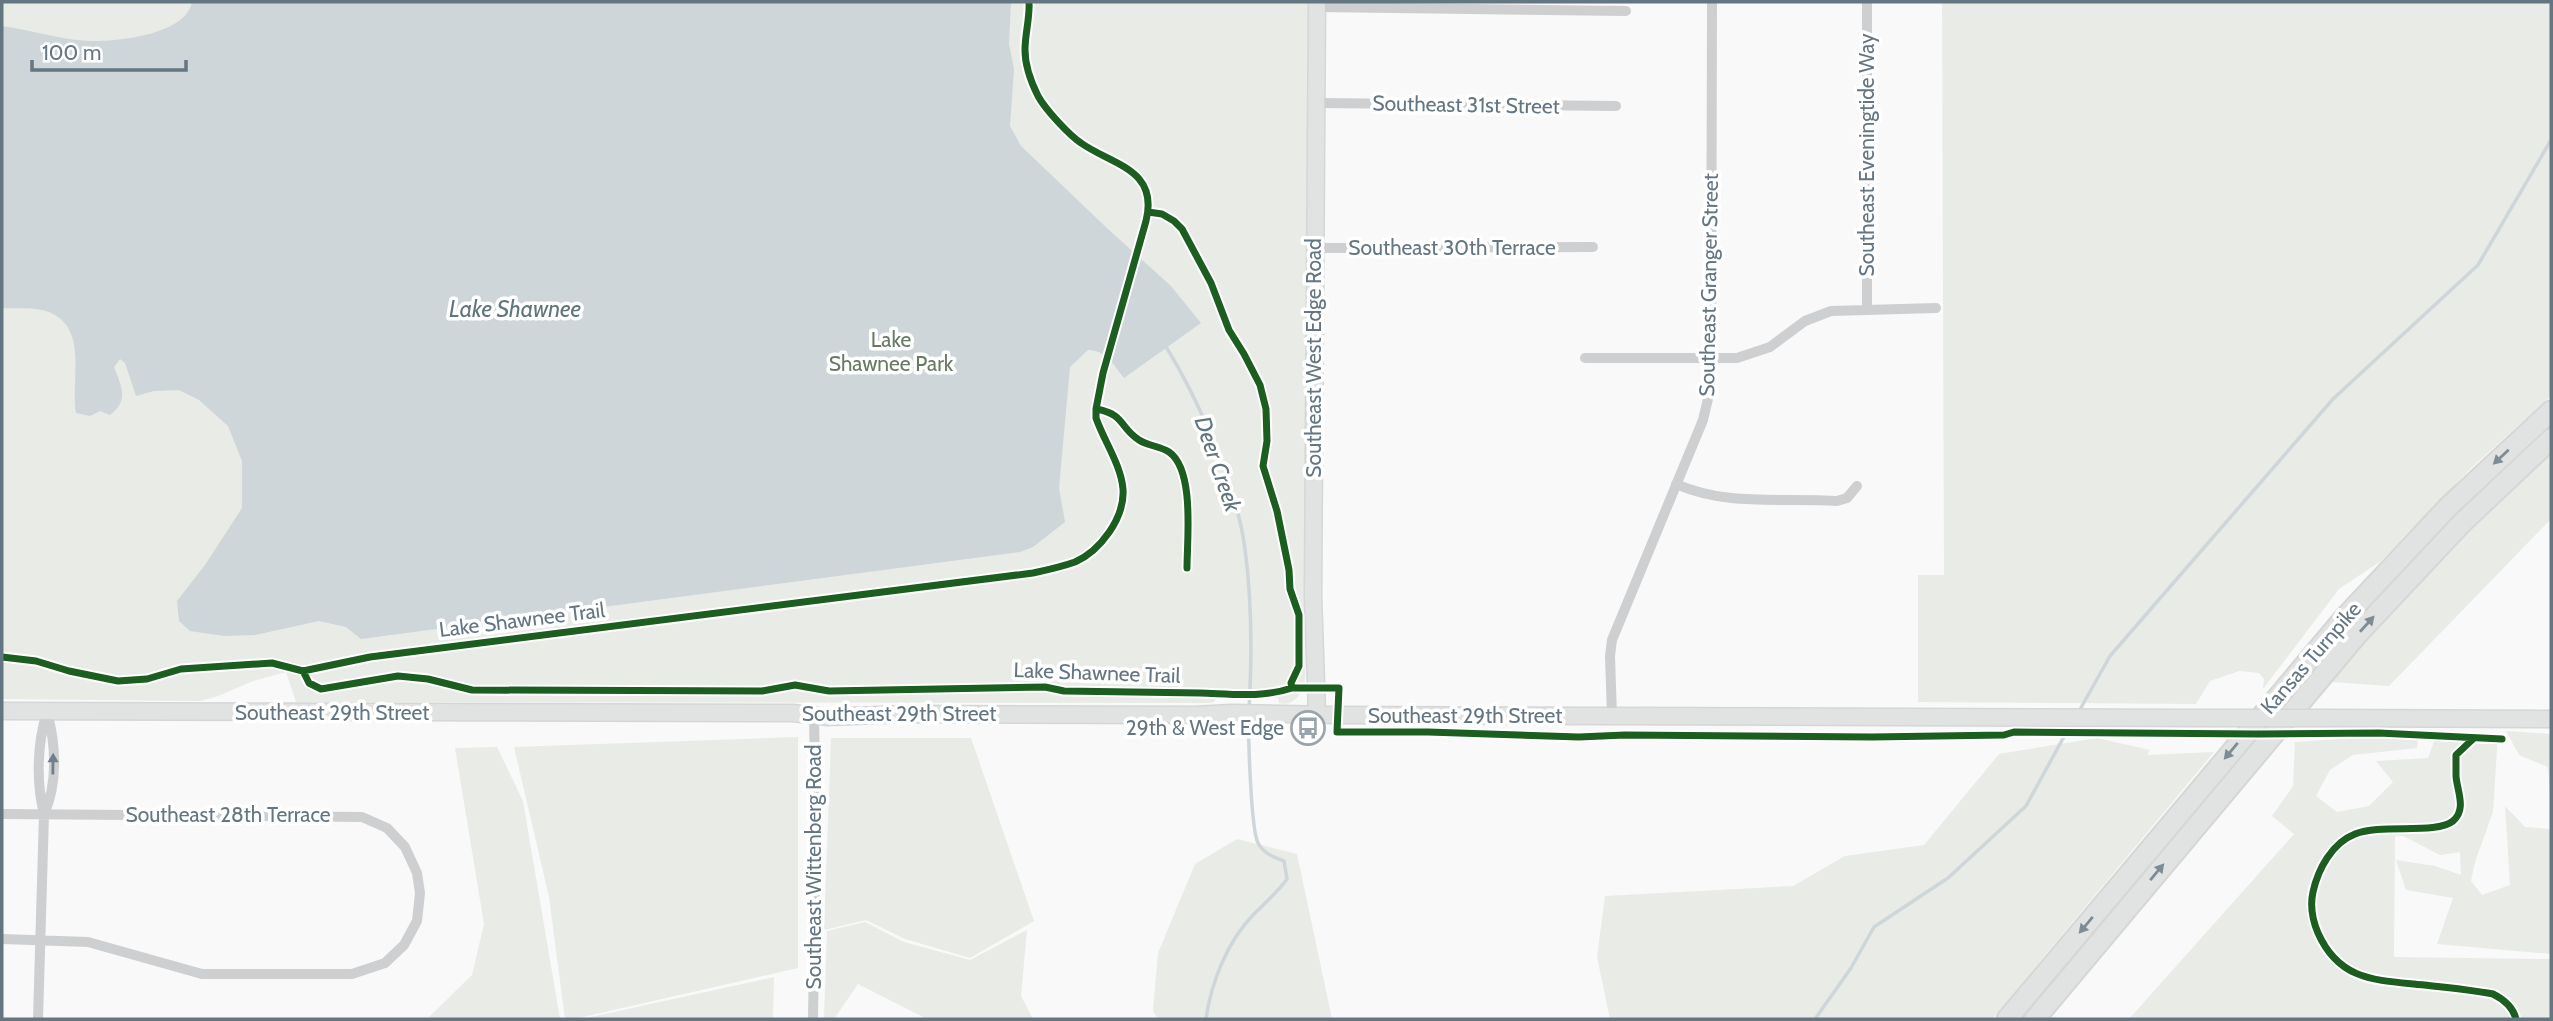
<svg xmlns="http://www.w3.org/2000/svg" width="2553" height="1021" font-family="Cabin,sans-serif">
<rect width="100%" height="100%" fill="#f9f9f9"/>
<path fill="#e8ebe6" d="M2 2H1313L1309 520 1305 680C1302 693 1295 707 1279 703L1278 698 1217 697 1214 702 1210 703 296 702 286 672 253 681 218 696 200 701 2 699Z
M1942 2H2551V396L2471 468 2381 561 2339 589 2263 689 2264 679 2259 673 2239 671 2210 681 2196 704 1918 702V575H1944Z
M2551 452V519L2389 686 2331 682 2422 576Z
M2506 731 2551 734V805L2548 767 2519 755Z
M2437 733 2498 734 2493 812 2475 862 2471 881 2482 895 2510 885 2505 806 2525 827 2551 829V954L2437 944 2453 898 2406 890 2396 860 2435 866 2461 875 2460 852 2440 855 2403 836H2395L2394 957 2551 959V1019H2129L2294 834 2272 816 2293 786 2295 742 2419 734 2417 748 2353 755 2330 770 2316 796 2337 812 2369 806 2393 782 2376 761 2428 758Z
M798 737V968L574 1019H565L549 897 514 747Z
M831 738H971L1034 921 970 958 905 939 866 920 824 930Z
M2097 738 2150 750 2147 755 2214 752 1992 1019H1610L1597 957 1605 896 1793 886 1845 856 1924 845 1999 754Z
M497 747 523 801 560 1019H427L472 975 484 924 455 748Z
M1237 839 1297 854 1332 1019H1158L1153 1011 1158 953 1195 864Z
M865 922 904 942 970 960 1027 930 1021 996 1033 1019H927L858 984 834 1019H824L827 931Z
M774 977 773 1019H582Z"/>
<path fill="#ced6d9" d="M192 2H1011L1009 44 1014 69 1010 126 1021 146 1109 230 1171 286 1201 323 1124 378C1113 364 1106 350 1088 350L1070 367 1059 488 1065 522 1033 547 1020 552 361 639 346 627 319 621 255 635 224 636 190 631 179 621 177 601 205 565 242 508V461L228 426 199 400 179 390 154 391 136 396 125 363 120 359 114 367C122 388 129 400 110 415L100 411 90 416 76 413C70 378 90 326 46 311 33 307 15 309 2 308V26C30 30 59 39 87 41 116 42 186 35 192 2Z"/>
<g fill="none" stroke-linecap="round" stroke-linejoin="round">
<path stroke="#ced6d9" stroke-width="3.5" d="M1165 345C1198 398 1237 487 1245 549 1252 601 1252 657 1249 710
M2078 713 2110 656 2333 399 2478 265 2551 140
M1206 1019C1211 983 1227 942 1253 915 1265 903 1277 893 1287 879L1284 861C1274 857 1264 854 1258 843 1251 829 1248 737 1249 717
M1815 1019 1851 968 1874 927 1948 878 2026 806 2072 722"/>
<g stroke="#d5d6d7" stroke-width="19">
<path id="secondary" d="M2 711 793 713 828 717 903 714 1195 715 1231 713 1335 715 2212 718
M1317 714 1313 595 1317 2
M2325 718 2551 719"/>
</g>
<g stroke="#d5d6d6" stroke-width="23">
<path id="highway" d="M2007 1019 2345 617 2448 507 2551 411
M2035 1019 2356 636 2462 523 2551 439"/>
</g>
<path stroke="#cecfd0" stroke-width="10" d="M1867 2V309
M1317 7 1626 11
M1317 103 1616 106
M1314 240 1321 248 1593 247
M1585 358H1737L1770 347 1805 321 1831 311 1936 308
M1676 484C1728 507 1782 497 1837 501L1847 498 1857 486
M1612 716 1610 656 1612 640 1703 420 1711 386 1712 2
M2 814 362 817 387 828 405 847 417 873 420 893 417 921 404 945 385 963 352 974H202L88 942 2 939
M44 814C58 784 56 744 47 712
M38 1019 44 814C36 782 37 744 47 712
M813 1019 816 828 814 715"/>
<use href="#secondary" stroke="#e1e2e2" stroke-width="16"/>
<use href="#highway" stroke="#e1e2e2" stroke-width="19"/>
<g stroke="#d5d6d7" stroke-width="19" stroke-linecap="butt">
<path id="secondary-bridge" d="M2212 718H2325"/>
</g>
<use href="#secondary-bridge" stroke="#e1e2e2" stroke-width="16"/>
<g stroke="#fff" stroke-width="11">
<path id="cycleway" d="M1096 409C1125 414 1119 427 1139 440 1148 446 1160 446 1169 452 1195 470 1187 540 1187 568
M2 657 36 661 69 671 118 681 147 679 181 669 272 663 303 671 370 657 1033 573C1047 570 1061 567 1075 562 1100 551 1125 518 1123 489 1121 465 1104 441 1096 418V409L1103 373 1146 221C1159 169 1112 165 1081 143 1069 135 1045 109 1038 96 1031 82 1025 65 1025 50 1025 33 1030 18 1029 2
M303 671 309 683 321 689 398 676 428 679 472 690 762 691 795 685 829 691 1045 687 1064 691C1109 692 1155 692 1200 693 1232 694 1262 698 1292 688L1291 683 1299 666V615L1290 589 1289 570 1277 511 1263 466 1267 441 1266 409 1260 385 1244 354 1229 330 1211 283 1182 229 1174 221 1162 214 1148 212
M1292 688H1339L1337 732H1428L1579 737 1625 735 1872 737 2004 735 2014 732 2258 734
M2259 734 2379 733 2502 739
M2474 738 2456 755C2456 762 2456 769 2456 776 2457 791 2467 809 2453 821 2436 835 2381 823 2355 834 2332 843 2318 869 2313 892 2310 905 2313 921 2318 933 2338 978 2371 980 2414 984 2441 987 2467 989 2493 994 2505 1000 2513 1007 2516 1019"/>
</g>
<use href="#cycleway" stroke="#1b5e20" stroke-width="7"/>
</g>
<defs><path id="oneway-solid" d="M-6-.8H1V-3.2L6.5 0L1 3.2V.8H-6Z" transform="scale(1.75)"/></defs>
<g fill="#7e8c96">
<use href="#oneway-solid" transform="translate(2501 457) rotate(137)"/>
<use href="#oneway-solid" transform="translate(2367 624) rotate(-48)"/>
<use href="#oneway-solid" transform="translate(2231 751) rotate(130)"/>
<use href="#oneway-solid" transform="translate(2157 872) rotate(-50)"/>
<use href="#oneway-solid" transform="translate(2086 925) rotate(130)"/>
</g>
<use fill="#707f8b" href="#oneway-solid" transform="translate(53 764) rotate(-89)"/>
<defs>
<g id="bus-ring" transform="scale(1.75)"><circle r="9.5" fill="#fff" stroke="#99a4ac" stroke-width="1.5"/><path d="M-5-6H5V4H4V6H2V4H-2V6H-4V4H-5ZM-3.5-4V0h7V-4ZM-3.5 1.2v1.5H-2V1.2ZM2 1.2v1.5H3.5V1.2Z" fill="#99a4ac"/></g>
</defs>
<g fill-rule="evenodd">
<use href="#bus-ring" x="1308" y="728"/>
</g>
<g text-anchor="middle" stroke-width="7" stroke-linejoin="round" paint-order="stroke">
<g font-size="21" fill="#657683" stroke="#fff">
<text transform="translate(1466 105) rotate(1)" y="7">Southeast 31st Street</text>
<text transform="translate(1867 155) rotate(-90)" y="7">Southeast Eveningtide Way</text>
<text x="1452" y="255">Southeast 30th Terrace</text>
<text transform="translate(1709 285) rotate(-89)" y="7">Southeast Granger Street</text>
<text transform="translate(1314 358) rotate(-90)" y="7">Southeast West Edge Road</text>
<text transform="translate(522 620) rotate(-7)" y="7">Lake Shawnee Trail</text>
<text transform="translate(2311 658) rotate(-49)" y="7">Kansas Turnpike</text>
<text transform="translate(1097 673) rotate(2)" y="7">Lake Shawnee Trail</text>
<text x="332" y="720">Southeast 29th Street</text>
<text x="899" y="721">Southeast 29th Street</text>
<text x="1465" y="723">Southeast 29th Street</text>
<text x="228" y="822">Southeast 28th Terrace</text>
<text transform="translate(814 867) rotate(-90)" y="7">Southeast Wittenberg Road</text>
</g>
<g font-size="21" fill="#687a64" stroke="#fff">
<text x="891" y="347">Lake<tspan x="891" dy="24">Shawnee Park</tspan></text>
</g>
<g font-size="21" fill="#657683" stroke="#fff" text-anchor="end">
<text x="1284" y="735">29th &amp; West Edge</text>
</g>
<g font-size="23" font-style="italic" fill="#60757c" stroke="#fff">
<text x="515" y="317">Lake Shawnee</text>
<text transform="translate(1218 464) rotate(71)" y="8">Deer Creek</text>
</g>
</g>
<rect width="2553" height="1021" fill="none" stroke="#657683" stroke-width="7"/>
<path d="M32 60v10h154v-10" fill="none" stroke="#657683" stroke-width="3.5"/>
<text x="42" y="60" font-size="21" fill="#657683" stroke="#ffffff" stroke-width="5" paint-order="stroke">100 m</text>
</svg>
